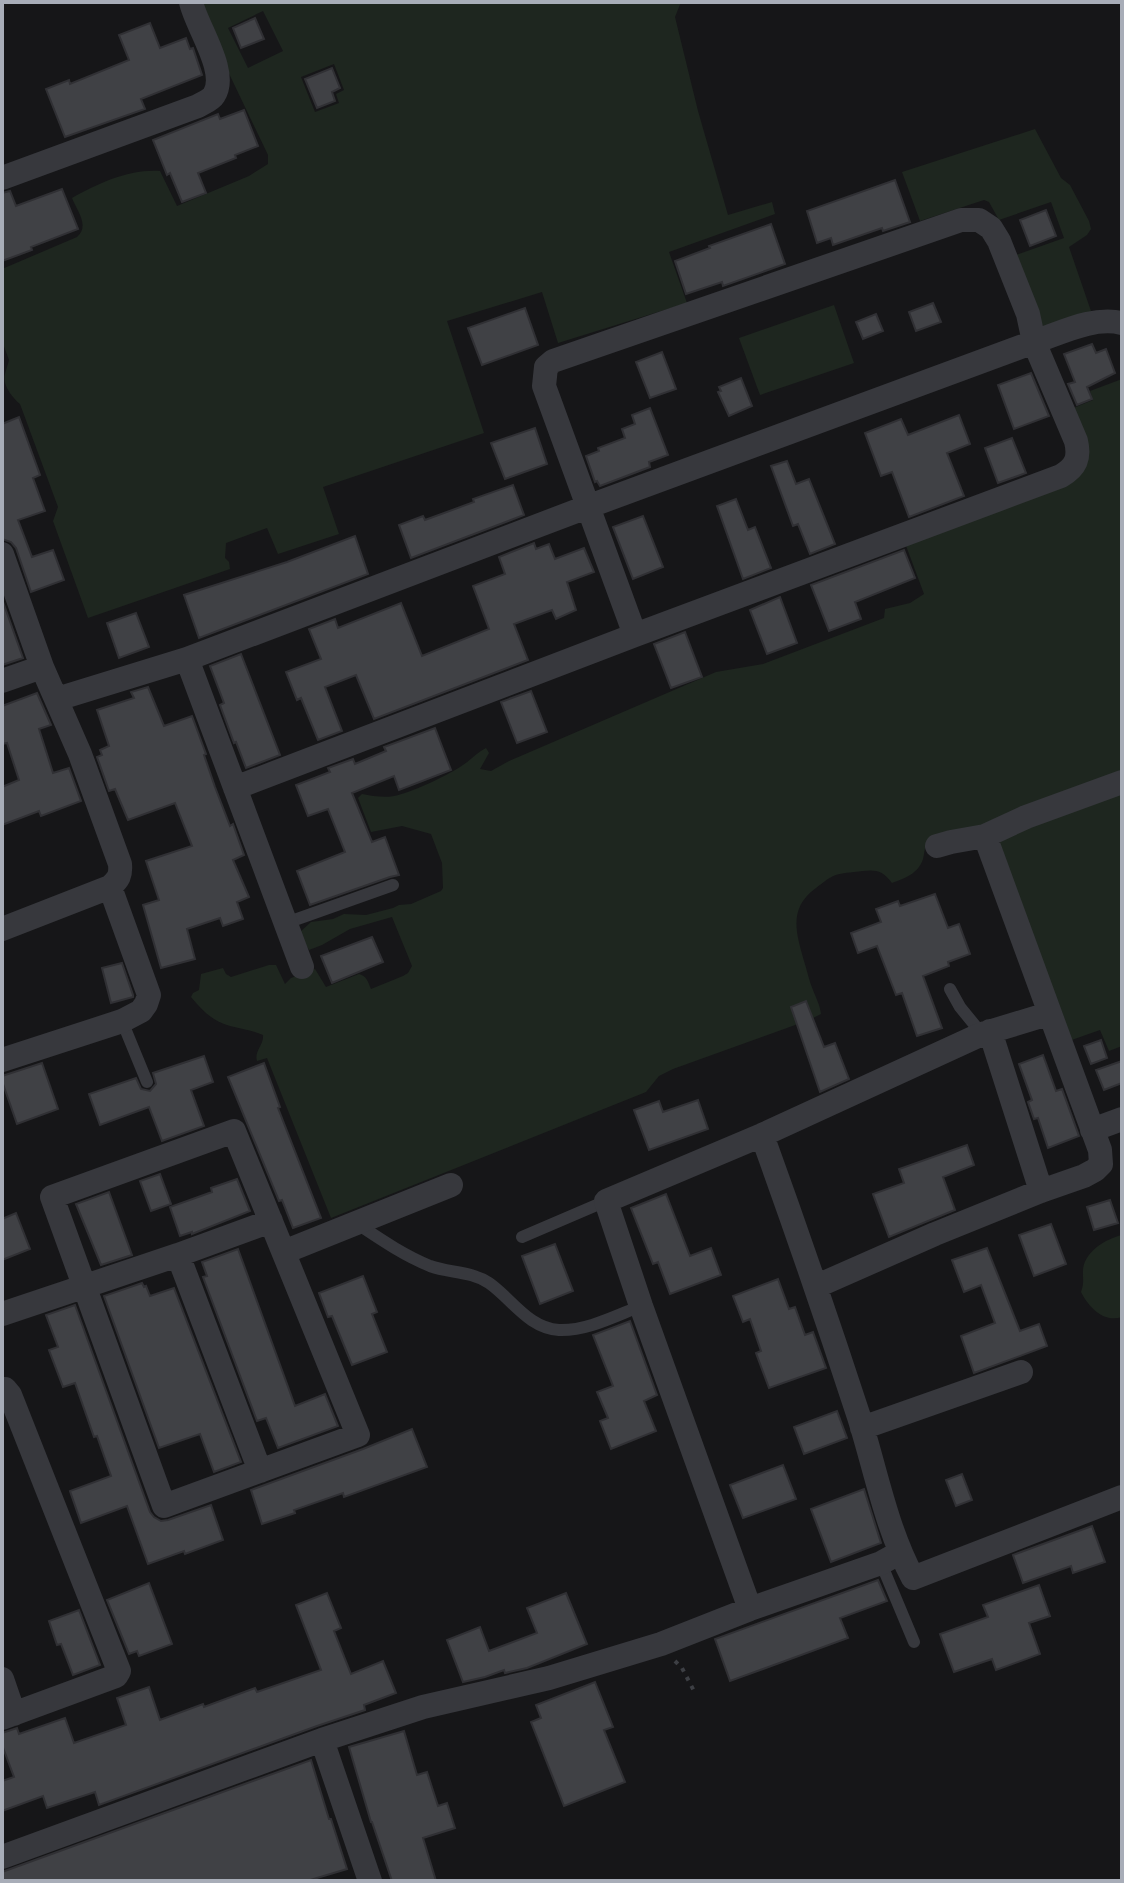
<svg xmlns="http://www.w3.org/2000/svg" width="1124" height="1883" font-family="'Titillium Web',sans-serif">
<rect width="100%" height="100%" fill="#161618"/>
<path fill="#1e261f" fill-rule="evenodd" d="M201 2H681L675 17 698 111 728 215 772 202 775 214 669 252 687 303 558 343 542 292 447 321 484 433 323 487 339 534 278 554 267 528 226 543 225 558 229 562 230 569 88 618 53 521 58 507 20 404C12 397 2 385 5 374 6 369 8 365 9 360L2 341V269L77 237C90 226 77 211 72 198 99 183 129 169 160 171L177 206 249 176 268 164V155L212 38ZM263 11 283 51 248 68 228 28ZM334 64 344 90 336 94 339 103 315 112 301 77Z
M1035 129 1061 178 1070 185 1089 221 1091 229 1087 235 1069 247 1092 314 1043 327 1013 256 1064 238 1051 202 999 220 989 202 984 200 920 221 902 172Z
M834 305 854 363 760 395 739 338Z
M1122 379V775L971 832 929 840C924 847 925 851 923 859 918 874 905 878 892 883 881 867 871 870 854 872 832 874 832 876 816 888 788 908 796 933 804 961 807 970 809 981 813 990 816 998 820 1005 821 1014L809 1020 673 1069 659 1076 646 1092 331 1218 267 1058 257 1061C254 1051 264 1045 263 1035 252 1030 241 1029 230 1026 212 1021 203 1011 191 997L193 993 199 990 201 974 223 968 226 974 231 977 269 965H276L285 984 291 978 315 969 326 987 359 974C367 976 368 982 371 989L403 976 408 973 412 966 392 917 350 929 322 945 309 950 301 938 300 932 311 922 333 919 344 914 366 915 393 908 399 905 411 904 441 891 443 888 442 863 431 834 402 826 371 832 358 798 362 794C372 796 384 798 394 796 413 792 444 777 460 767 470 761 476 753 486 748L489 753 480 769 491 771 509 761 716 672 763 664 884 618 885 609 910 603 924 594 905 543 1072 478 1071 409 1093 400 1090 391Z
M1122 790V1046L1109 1051 1100 1030 1066 1042 999 845 1001 839Z
M1122 1235V1317C1104 1323 1089 1308 1081 1292 1084 1284 1083 1281 1083 1273 1082 1253 1105 1239 1122 1235Z"/>
<path fill="#404145" stroke="#303034" stroke-width="2" d="M255 18 264 39 241 48 233 28Z
M150 23 160 48 186 38 190 49 193 48 202 75 141 99 145 109 65 137 46 89 69 80 70 84 129 60 119 35Z
M332 68 340 88 332 92 335 101 317 108 305 79Z
M244 110 258 146 235 155 236 158 198 173 206 193 182 202 170 173 167 175 153 140 218 114 220 119Z
M895 180 910 222 883 231 882 228 833 245 831 238 817 243 807 211Z
M62 189 78 229 31 247 32 250 2 261V193L10 191 16 206Z
M1046 210 1056 236 1030 246 1020 220Z
M771 224 785 264 723 286 722 282 686 294 675 261 710 248 709 246Z
M933 303 941 322 916 331 909 312Z
M525 308 538 345 482 365 468 328Z
M876 314 883 331 863 339 856 322Z
M1092 344 1096 353 1106 349 1115 373 1087 387 1092 399 1077 405 1068 384 1075 382 1064 354Z
M662 352 676 389 650 398 636 362Z
M1031 373 1049 416 1014 429 998 385Z
M741 378 752 406 729 416 718 392 721 391 719 387Z
M650 408 668 455 649 462 650 467 600 486 597 481 595 482 586 456 599 451 598 448 625 438 622 429 635 424 632 415Z
M959 415 970 444 947 453 964 496 909 517 892 472 881 476 865 433 901 419 908 435Z
M19 417 40 475 33 478 45 511 18 520 32 557 53 550 64 580 31 592 16 548 11 542 2 539V424Z
M535 428 547 464 505 479 491 443Z
M1012 438 1026 473 998 483 985 448Z
M787 461 796 484 809 479 835 544 810 554 798 524 793 526 771 466Z
M513 485 524 515 411 558 399 525 423 516 425 520 474 502 473 499Z
M736 499 748 530 755 527 771 568 743 579 717 506Z
M643 516 663 567 633 579 613 527Z
M355 536 368 574 199 638 184 595 287 562Z
M534 543 536 549 549 544 555 559 584 548 594 572 567 582 576 610 556 619 552 610 514 624 528 660 374 719 356 675 325 687 342 731 318 740 301 698 297 700 286 672 321 659 309 629 335 619 338 628 401 603 422 656 489 629 473 586 505 574 499 557Z
M904 550 915 578 855 602 861 619 829 631 811 585Z
M780 597 797 643 767 654 750 610Z
M2 599 23 658 2 665Z
M136 613 149 647 119 658 107 623Z
M685 632 702 677 671 688 654 644Z
M241 654 280 755 246 768 236 742 234 743 220 705 224 703 210 666Z
M148 687 164 726 192 716 206 754 204 755 215 787 230 826 233 824 244 855 233 860 249 897 237 902 243 919 223 926 220 918 187 929 195 959 161 968 143 905 159 900 146 861 192 846 175 803 128 820 115 789 109 791 97 757 102 755 100 750 109 746 97 710 134 698 131 692Z
M531 691 547 732 517 743 501 702Z
M37 693 51 725 39 729 53 773 69 768 81 801 41 816 39 811 2 825V787L19 780 7 743 2 744V706Z
M435 728 451 770 399 790 394 776 352 793 372 842 385 837 399 875 390 877 310 905 297 871 345 852 328 809 308 816 296 785 330 772 328 768 353 759 355 764 386 751 384 747Z
M935 894 948 928 959 924 970 954 948 962 949 966 923 976 942 1028 917 1036 902 993 896 995 877 946 858 953 851 933 881 922 876 909 898 901 900 906Z
M372 937 383 962 332 983 321 956Z
M122 963 133 995V997L111 1003 102 968Z
M806 1001 824 1047 835 1043 849 1079 820 1092 791 1007Z
M1101 1040 1107 1058 1091 1064 1084 1046Z
M1043 1055 1056 1091 1062 1089 1079 1136 1048 1148 1038 1118 1034 1119 1028 1102 1032 1100 1019 1064Z
M204 1056 213 1082 191 1090 204 1126 162 1141 149 1107 100 1125 89 1094 136 1078 141 1089 150 1091 156 1084 153 1073Z
M1122 1061V1083L1104 1090 1096 1070Z
M42 1063 58 1109 17 1124 2 1081V1076Z
M264 1063 280 1107 278 1108 321 1218 293 1228 282 1200 279 1201 228 1077Z
M698 1100 708 1129 649 1150 634 1110 659 1101 663 1112Z
M967 1145 974 1165 943 1177 955 1210 889 1237 873 1194 904 1183 899 1169Z
M160 1174 171 1204 151 1211 140 1181Z
M237 1179 250 1211 192 1234V1232L180 1236 170 1207 212 1192 211 1188Z
M109 1192 132 1255 101 1265 76 1204Z
M666 1194 690 1256 711 1248 721 1275 670 1294 658 1262 653 1264 631 1208Z
M1110 1200 1118 1223 1094 1230 1087 1207Z
M16 1213 30 1249 2 1260V1219Z
M1051 1224 1066 1264 1034 1276 1019 1235Z
M555 1244 573 1291 540 1304 522 1256Z
M987 1248 1020 1331 1039 1324 1047 1346 974 1373 961 1336 995 1323 981 1285 964 1292 952 1260Z
M238 1249 295 1406 325 1394 338 1426 278 1448 266 1418 257 1421 203 1277 207 1276 202 1262Z
M363 1276 377 1312 372 1314 387 1352 352 1365 332 1316 328 1317 319 1293Z
M778 1279 789 1309 795 1307 805 1335 813 1332 826 1368 769 1388 756 1353 761 1351 750 1319 743 1322 733 1296Z
M142 1283 144 1287 146 1286 150 1296 174 1288 241 1462 214 1472 200 1434 159 1448 104 1296Z
M75 1305 150 1512 154 1517 161 1521 168 1520 211 1505 223 1540 185 1554 184 1551 148 1564 127 1506 81 1523 70 1491 111 1476 97 1436 94 1437 75 1383 63 1387 49 1350 58 1347 46 1315Z
M630 1321 657 1395 644 1401 656 1431 611 1449 600 1421 608 1418 597 1392 613 1386 593 1335Z
M837 1411 847 1438 804 1454 794 1427Z
M412 1429 427 1467 344 1497 343 1493 294 1510 295 1513 262 1524 251 1490 363 1449Z
M783 1465 796 1499 743 1518 730 1485Z
M962 1474 972 1500 956 1506 946 1480Z
M864 1489 881 1543 831 1562 811 1509Z
M1092 1526 1105 1562 1073 1573 1071 1566 1023 1583 1013 1555Z
M878 1580 887 1601 840 1618 848 1638 730 1681 715 1639Z
M149 1583 172 1644 139 1656 137 1651 129 1654 107 1600Z
M1039 1585 1050 1616 1029 1623 1040 1654 996 1670 992 1659 954 1672 940 1634 988 1617 983 1605Z
M327 1593 341 1628 334 1631 351 1674 383 1661 396 1693 364 1705 365 1710 317 1726 99 1805 95 1792 47 1808 43 1796 2 1811V1781L14 1777 2 1745V1733L17 1728 19 1734 65 1718 74 1743 126 1725 117 1698 149 1687 160 1720 203 1704 204 1707 255 1688 257 1692 321 1670 296 1605Z
M566 1593 587 1644 527 1668 505 1673 504 1670 485 1677 463 1682 447 1640 480 1627 489 1651 537 1633 527 1608Z
M79 1610 100 1665 73 1675 61 1644 57 1645 49 1621Z
M595 1682 613 1727 604 1730 625 1782 564 1806 531 1722 541 1718 536 1705Z
M404 1731 417 1775 427 1772 438 1806 447 1803 455 1828 423 1838 436 1881H392L372 1822H371L349 1747Z
M311 1760 329 1819H331L347 1869 307 1881H2V1872Z"/>
<g fill="none" stroke-linecap="round" stroke-linejoin="round">
<path stroke="#3d3f44" stroke-width="4" stroke-dasharray="4 6" stroke-linecap="butt" d="M675 1661 682 1668 694 1691"/>
<path stroke="#37383d" stroke-width="12" d="M286 923 393 885
M950 989 960 1007 982 1034
M122 1021 147 1082
M356 1223C380 1239 403 1255 430 1266 449 1273 471 1271 489 1283 512 1299 528 1328 559 1330 587 1331 615 1316 641 1306
M522 1237 606 1201
M881 1563 914 1642"/>
<path stroke="#37383d" stroke-width="24" d="M2 178 198 106C203 103 211 100 214 95 229 72 196 26 191 2
M2 554 42 667 80 754 120 864C121 875 119 879 110 887L2 929
M187 659 302 967
M2 681 42 667
M57 699 187 659 587 507 1034 342C1061 333 1093 316 1122 323
M235 788 635 635 1061 476C1076 467 1080 458 1076 441L1034 342 1028 314 999 241 991 228 979 220H961L553 361 546 367 544 386 635 635
M937 846 951 842 985 836 1026 817 1122 782
M990 1031 1041 1191
M2 1060 122 1021 141 1011 146 1004 149 995 110 887
M1092 1130 1122 1119
M234 1131 358 1435 164 1506 52 1197Z
M762 1135C796 1229 828 1322 859 1417 876 1471 886 1528 913 1578L1122 1497
M284 1252 451 1185
M178 1255 260 1471
M817 1286 935 1234 1041 1191 1084 1176 1095 1170 1101 1164 1100 1150 985 836
M2 1314 178 1255 271 1221
M2 1389H5L10 1395 119 1671 116 1676 2 1718
M862 1428 1021 1372
M750 1609 641 1306 606 1201 762 1135 982 1034 1048 1014
M2 1679 14 1714
M322 1740 370 1881
M2 1857 322 1740 423 1707 549 1678 661 1644 750 1609 881 1563 899 1553"/>
</g>
<rect width="1124" height="1883" fill="none" stroke="#a8adb8" stroke-width="8"/>
</svg>
